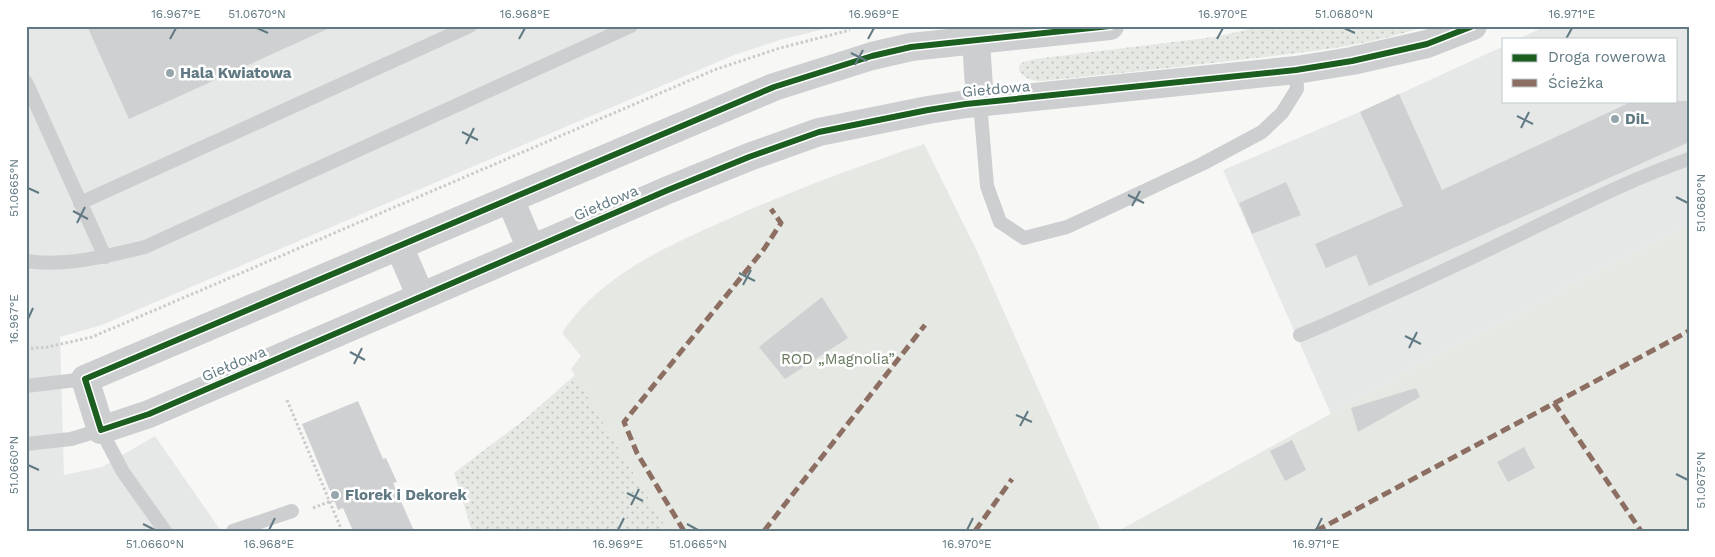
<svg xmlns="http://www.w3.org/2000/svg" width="1715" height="557" font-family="'Work Sans',sans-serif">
<defs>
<pattern id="grass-dots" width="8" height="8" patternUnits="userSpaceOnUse" patternTransform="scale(1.25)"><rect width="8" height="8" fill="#e6e9e3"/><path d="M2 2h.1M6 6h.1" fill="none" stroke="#bec2bd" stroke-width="1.8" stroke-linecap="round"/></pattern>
</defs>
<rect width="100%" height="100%" fill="#f7f7f6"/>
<path fill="#e6e8e8" d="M26 26H836L780 40 734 55 102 325 60 337 64 475 102 467 155 436 221 531H26Z
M1546 26H1689V225L1445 351 1331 414 1223 170 1362 111 1504 46V101H1676V39H1519Z"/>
<path fill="url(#grass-dots)" d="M1264 26H1426C1369 46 1307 52 1247 59 1179 67 1111 74 1042 81 1033 81 1024 79 1019 70V66L1023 62 1035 59 1214 37Z
M575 375 668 531H472L454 473 524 420Z"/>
<path fill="#e6e9e3" d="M924 144 977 251 1101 531H668L571 369 581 356 562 333C602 273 670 245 733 217 796 189 859 166 924 144Z
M1689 225V531H1118L1445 351Z"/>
<path fill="#ced0d1" d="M87 26H334L129 119Z
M1399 94 1442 190 1633 101H1689V142L1369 286 1356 255 1326 268 1315 244 1403 206 1360 112Z
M1286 182 1301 215 1252 234 1239 203Z
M822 297 848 338 785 379 759 347Z
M1416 388 1420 397 1358 432 1351 408Z
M358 401 383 459 386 458 397 482 393 483 414 531H353L343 508 338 510 302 424Z
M1292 440 1306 470 1285 481 1270 451Z
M1524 447 1535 468 1508 482 1497 462Z"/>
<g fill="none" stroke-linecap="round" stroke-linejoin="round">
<path stroke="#cacccc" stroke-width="3" stroke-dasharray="2.5 2.5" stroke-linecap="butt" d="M26 349 48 347 92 337 714 70 780 48 850 30
M287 400 342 531
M313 508 339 498"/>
<path stroke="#cccecf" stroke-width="14" d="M26 82 105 257
M980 103 987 186 1000 222 1024 238 1067 227 1202 164 1262 132 1282 113 1297 89 1296 70
M80 203 470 26
M26 261C64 267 108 256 145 247L631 26
M1300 335 1324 325C1384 298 1445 271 1504 242 1565 213 1625 181 1689 159
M26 386 85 379
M26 444 71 439 101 430 123 472 165 531
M233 531 292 511"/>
<path stroke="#cccecf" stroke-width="28" d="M1110 26 911 47 872 56 774 87 85 379 101 430 149 414 668 190 749 157 819 132 928 110 966 104 1296 70 1352 61 1427 44 1473 26
M976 41 980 103
M510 199 531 249
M399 246 421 297"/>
<path stroke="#8d6e63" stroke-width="5" stroke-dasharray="10 5" stroke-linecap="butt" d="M1554 403 1641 531
M684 531 637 453 624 422 764 249 781 223 771 209
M764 531 925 325
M975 531 1012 479
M1316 531 1689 331"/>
<g stroke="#fff" stroke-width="9">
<path id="cycleway" d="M1110 26 911 47 872 56 774 87 85 379 101 430 149 414 668 190 749 157 819 132 928 110 966 104 1296 70 1352 61 1427 44 1473 26"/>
</g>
<use href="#cycleway" stroke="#1b5e20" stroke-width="6"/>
</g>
<path fill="none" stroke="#617982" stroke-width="2" d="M257 28 268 33M1344 28 1355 33M170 39 176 28M519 39 525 28M868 39 874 28M1217 39 1223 28M1566 39 1572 28M851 53 867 61M855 65 863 50M1517 116 1533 124M1521 128 1529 112M462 132 478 140M466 144 474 128M28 188 39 193M1128 195 1144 203M1676 197 1688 203M1132 206 1140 191M73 211 88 219M77 223 85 207M739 273 755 281M743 285 751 270M28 319 33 308M1405 336 1421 344M1409 348 1417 332M350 352 365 360M354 364 362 348M1016 415 1032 422M1020 426 1028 411M28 465 39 470M1676 474 1688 480M627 493 643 501M631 505 639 489M143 524 155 530M687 524 698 530M269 530 275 518M618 530 624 518M967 530 973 518M1316 530 1322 518"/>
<g fill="#96a5ab" stroke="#fff" stroke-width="2">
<circle cx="170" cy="73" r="5"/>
<circle cx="1615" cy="119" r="5"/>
<circle cx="335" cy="495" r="5"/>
</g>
<g text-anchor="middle" stroke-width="5" stroke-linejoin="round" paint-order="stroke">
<g font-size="15" font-weight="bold" fill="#617982" stroke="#fff" text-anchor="start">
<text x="180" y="78">Hala Kwiatowa</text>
<text x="1625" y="124">DiL</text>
<text x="345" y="500">Florek i Dekorek</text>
</g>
<g font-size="15" fill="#617982" stroke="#fff">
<text transform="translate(996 89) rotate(-5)" y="5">Giełdowa</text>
<text transform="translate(606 203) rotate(-23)" y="5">Giełdowa</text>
<text transform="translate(234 364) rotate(-23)" y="5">Giełdowa</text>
</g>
<g font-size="15" fill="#687a60" stroke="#fff">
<text x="838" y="364">ROD „Magnolia”</text>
</g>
</g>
<rect width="1715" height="557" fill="none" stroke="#ffffff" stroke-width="55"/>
<rect x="1502" y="38" width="175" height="65" fill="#ffffff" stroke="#c0c9cd"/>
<rect x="1512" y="54" width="25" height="8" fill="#1b5e20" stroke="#c0c9cd"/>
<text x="1548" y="62" font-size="15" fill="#617982">Droga rowerowa</text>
<rect x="1512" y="79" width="25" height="8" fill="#8d6e63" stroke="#c0c9cd"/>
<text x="1548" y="88" font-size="15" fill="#617982">Ścieżka</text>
<rect x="28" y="28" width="1660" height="502" fill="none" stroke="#617982" stroke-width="2"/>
<g font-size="12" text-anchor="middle" fill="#617982">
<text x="176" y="18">16.967°E</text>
<text x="257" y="18">51.0670°N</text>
<text x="525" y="18">16.968°E</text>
<text x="874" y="18">16.969°E</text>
<text x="1223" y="18">16.970°E</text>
<text x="1344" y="18">51.0680°N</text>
<text x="1572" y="18">16.971°E</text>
<text transform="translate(14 188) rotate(-90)" y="4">51.0665°N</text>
<text transform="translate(1701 203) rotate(-90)" y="4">51.0680°N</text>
<text transform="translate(14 319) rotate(-90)" y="4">16.967°E</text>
<text transform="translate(14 465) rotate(-90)" y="4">51.0660°N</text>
<text transform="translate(1701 480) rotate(-90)" y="4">51.0675°N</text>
<text x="155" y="548">51.0660°N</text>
<text x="269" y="548">16.968°E</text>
<text x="618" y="548">16.969°E</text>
<text x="698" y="548">51.0665°N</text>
<text x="967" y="548">16.970°E</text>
<text x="1316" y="548">16.971°E</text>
</g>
</svg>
